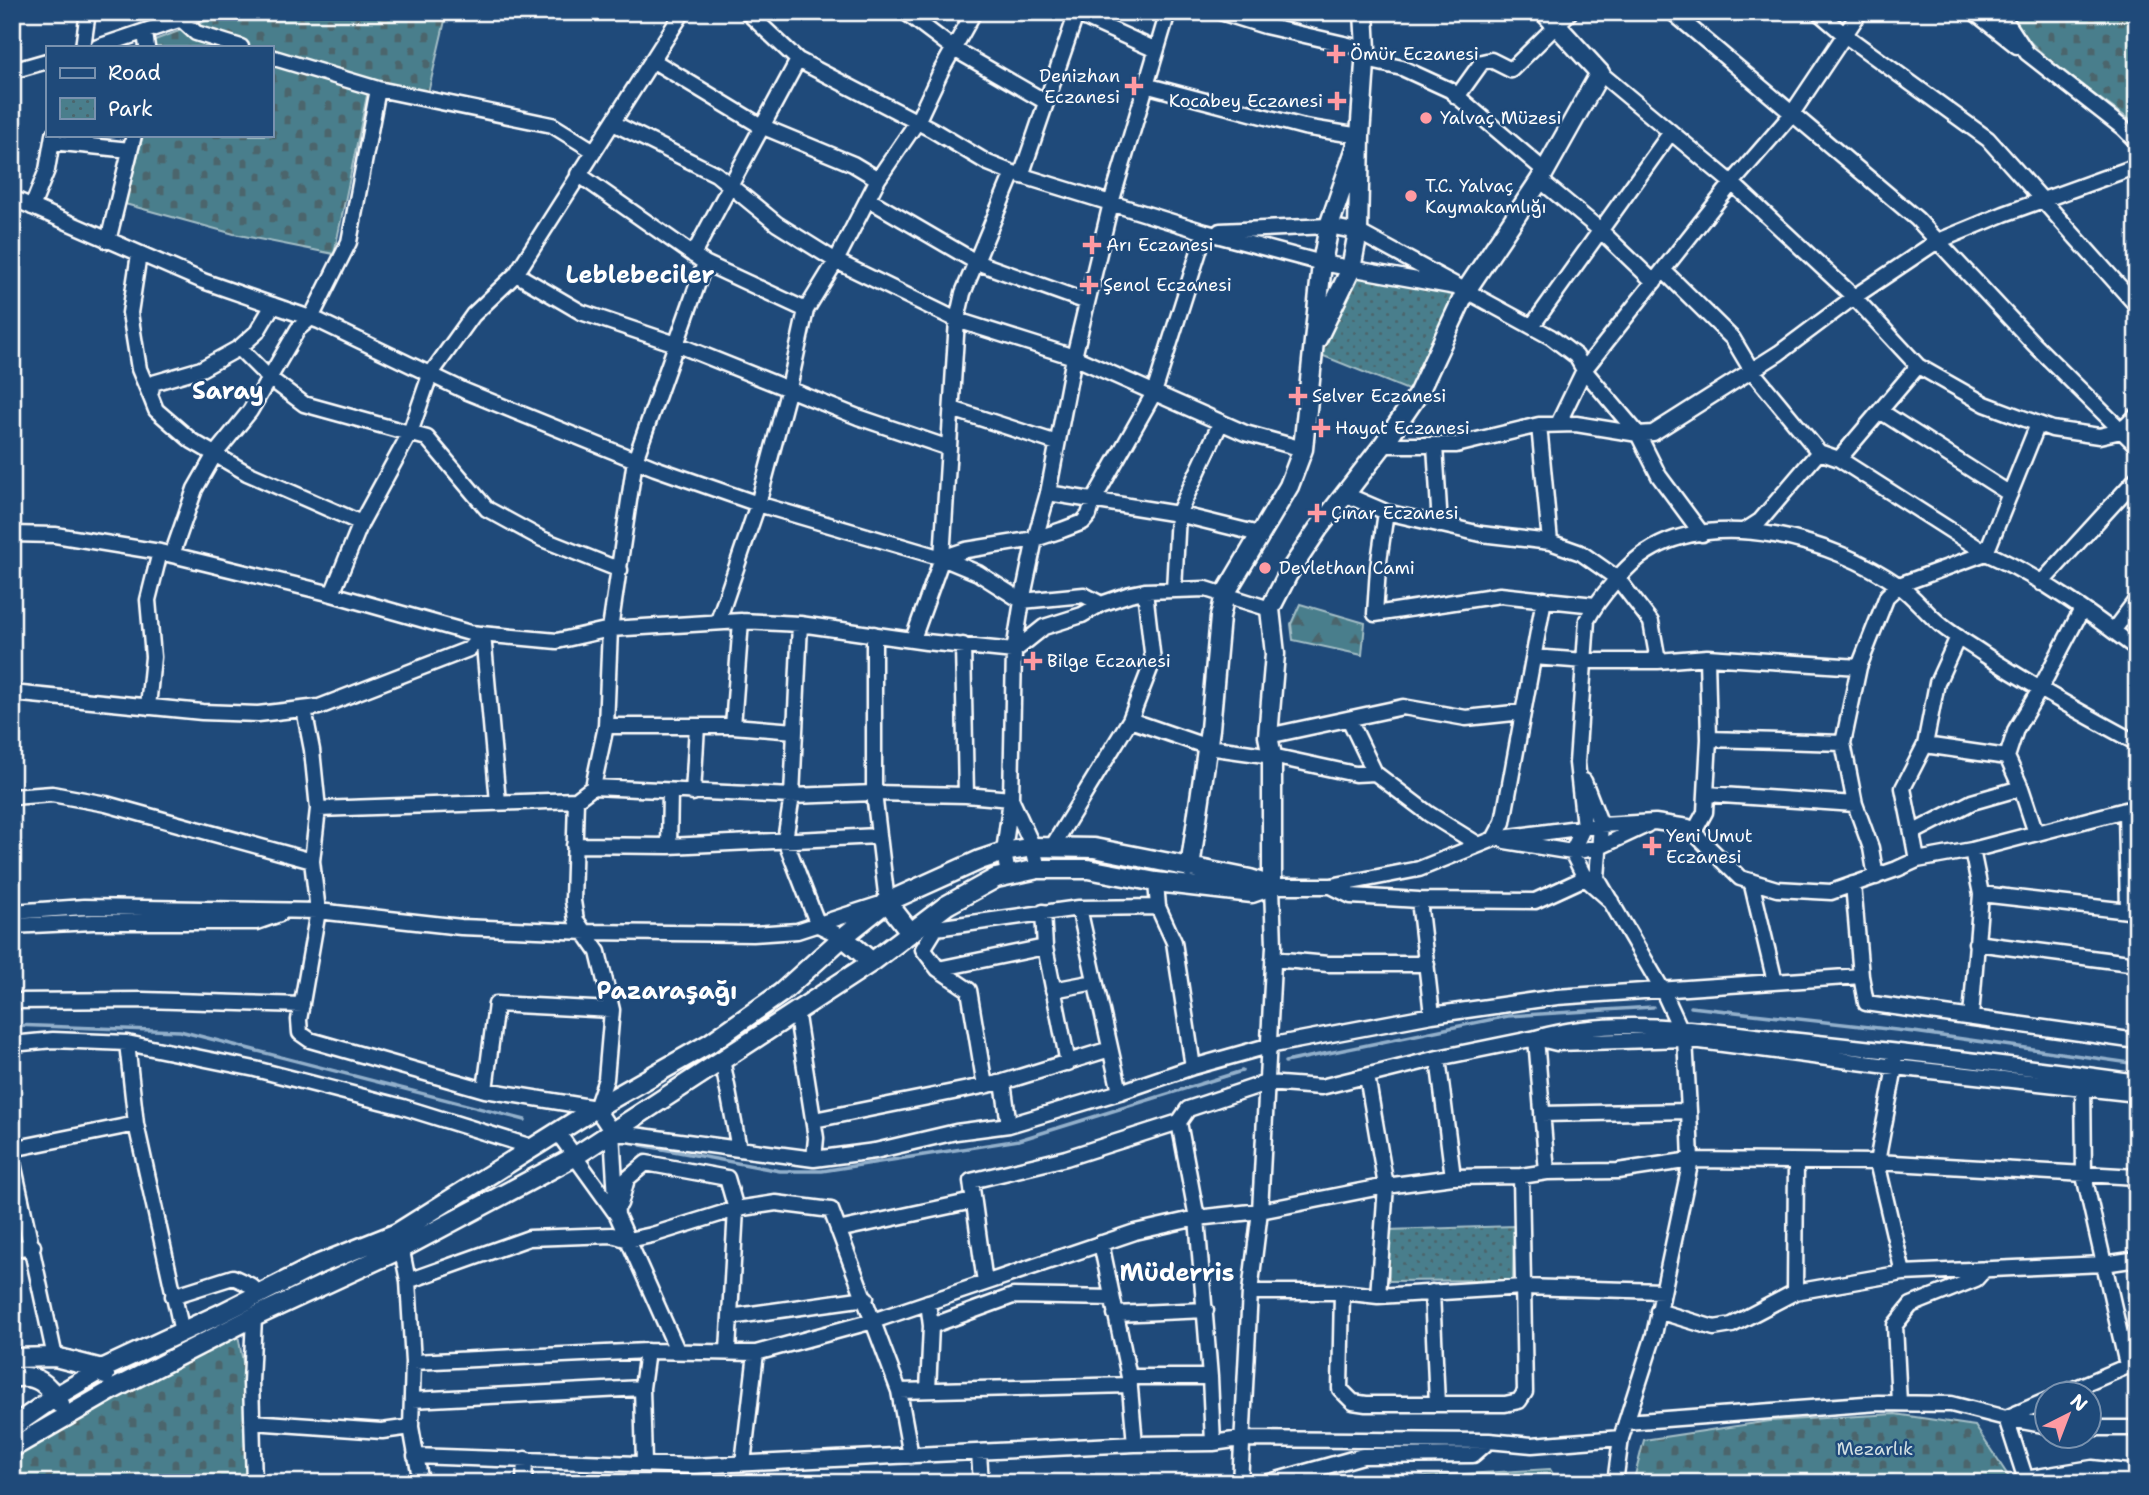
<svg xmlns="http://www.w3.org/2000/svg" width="2149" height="1495" font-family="'Shantell Sans',sans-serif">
<defs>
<pattern id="forest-firs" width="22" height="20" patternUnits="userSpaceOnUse" patternTransform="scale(1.75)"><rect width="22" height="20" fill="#4a7e8c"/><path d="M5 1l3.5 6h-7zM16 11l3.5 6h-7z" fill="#4b656c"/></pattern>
<pattern id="cemetery-stones" width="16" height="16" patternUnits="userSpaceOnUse" patternTransform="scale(1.75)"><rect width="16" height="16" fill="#4a7e8c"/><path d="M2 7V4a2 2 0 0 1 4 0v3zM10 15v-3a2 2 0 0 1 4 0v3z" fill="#4b656c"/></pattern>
<pattern id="park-dots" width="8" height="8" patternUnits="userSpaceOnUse" patternTransform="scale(1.75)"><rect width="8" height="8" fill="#4a7e8c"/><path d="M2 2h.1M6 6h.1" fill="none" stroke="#4b656c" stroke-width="1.8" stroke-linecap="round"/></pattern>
</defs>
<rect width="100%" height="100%" fill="#1f4a7a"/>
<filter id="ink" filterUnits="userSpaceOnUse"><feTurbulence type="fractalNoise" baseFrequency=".0143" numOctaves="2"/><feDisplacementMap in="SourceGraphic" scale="14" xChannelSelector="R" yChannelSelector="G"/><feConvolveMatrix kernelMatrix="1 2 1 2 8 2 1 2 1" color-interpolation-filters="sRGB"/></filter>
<g filter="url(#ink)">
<path fill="url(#forest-firs)" stroke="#a4bec6" stroke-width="2" d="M1300 604 1365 623 1362 655 1293 640 1291 624Z
M1550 1469 1558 1483H1369L1378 1479Z"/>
<path fill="url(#cemetery-stones)" stroke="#a4bec6" stroke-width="2" d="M230 12H447L428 93 370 81 334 254 234 234 125 204 143 135H271V47H153L152 41Z
M2008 12H2137V125C2099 97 2028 53 2008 12Z
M238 1335 246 1378 250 1483H12V1458L74 1421Z
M1895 1414 1975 1426 2013 1483H1633L1644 1440 1770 1421Z"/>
<path fill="url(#park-dots)" stroke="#a4bec6" stroke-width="2" d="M1351 269 1467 289 1418 394 1311 351Z
M1514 1226 1513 1280 1389 1281 1387 1230Z"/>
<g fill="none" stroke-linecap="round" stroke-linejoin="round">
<path stroke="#93b0cb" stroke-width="3.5" d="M1691 1007 1914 1032 2137 1064
M12 1025 180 1031 525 1120
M1285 1062 1508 1016 1653 1007
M641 1145 780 1171H822L1019 1140 1242 1071"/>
<g stroke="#fff" stroke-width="19">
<path id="minor" d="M747 12 798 60 931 129 988 163 1013 173 1205 232 1322 263 1467 289
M905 12 954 49 1046 102
M1072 12 1156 50
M1220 12 1265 26 1366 49
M1672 12 1917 219 2035 345 2137 446
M1818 12 1846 36 1988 139 2137 306
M1974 12 2017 46
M2000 12 2027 53 2123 128 2137 142
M182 20 196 33 241 47
M145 33 147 47
M83 47 88 12
M98 47 202 12
M271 57 378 89
M652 60 761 126 853 164 878 179
M1366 60 1402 68 1450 90 1545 171
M12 71 47 61
M1600 73 1732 183 1854 297 1918 366 1985 404 2052 429 2099 436 2121 431 2137 415
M1145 85 1304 127 1360 136
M1457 97 1482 62 1491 60 1511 70 1570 12
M613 123 716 174 777 224 836 261 957 320 1074 357 1245 433 1303 449
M52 142 130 150
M578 174 705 263 806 310
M1021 176 1077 12
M1540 180 1600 230 1654 282
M12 198 203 281 319 321 465 391 655 468 758 504 942 558 978 573 1022 601 1084 595 1101 604
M868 199 976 262 1087 302
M32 207 47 170 53 135
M1220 231 1329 226 1358 232 1551 337 1576 356 1584 370 1638 434 1659 476 1702 534
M108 241 134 135
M139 254 130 313 139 369 150 395
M693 255 798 60
M1664 271 1733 339 1752 371 1819 452 1839 459 1986 553C2040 577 2090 613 2137 649
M516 274 581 312 676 344 858 417 949 448
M273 305 257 332 239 348 201 369 153 383 150 395 156 410 192 441 247 473 361 523
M1532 326 1671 132
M239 348 268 377 304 404 427 438 487 509 542 539 620 570
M952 409 1057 443
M1880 411 2010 494
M1558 424 1584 370 1732 183 1791 115 1860 12
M1539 425 1550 542
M1383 445H1456L1539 425 1576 424 1638 434 1653 433 1779 353 1854 297 1936 242 2004 214 2137 166
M1435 446 1440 525
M1839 459 1918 366
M1048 493 1178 514 1259 534
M1344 494 1386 512 1481 534 1550 542 1581 553 1618 579 1651 622 1658 661
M1386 512 1378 568 1375 614 1500 595 1595 605
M1746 530 1760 521 1819 452
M12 534 55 535 160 552 332 594 470 633 557 641 610 629 741 621 800 624 926 642 1014 651 1044 627 1082 615 1101 604 1130 594 1145 591 1206 589 1270 609
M172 555 195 489 215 454 250 411 298 329 311 318 349 242 378 89 552 125 594 151
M942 558 966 550 1035 539 1062 530 1083 522 1089 515 1093 501 1154 393 1205 232
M2041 583 2137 478
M1174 590 1178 514 1221 422
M332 594 361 523 410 433 430 375 473 315 516 274 683 12
M718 621 758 504 789 388 806 310 836 261 878 179 917 122 941 71 974 12
M800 624 792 796 785 840 818 925 843 937
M2113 631 2137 599
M483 634 498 802
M913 639 942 558 957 320 963 293 1013 173
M963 645 966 795
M1534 657 1585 661H1658L1707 657 1859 667
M12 693 202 712 258 714 319 707 469 649 483 634
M148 707 153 657 148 600 160 552
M304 709 312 750 318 809 312 861 318 911 299 1020 300 1033 310 1040 485 1090 596 1108 612 1132 617 1215
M1349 719 1375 773 1429 814 1479 845
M1130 720 1208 747 1272 756 1355 774 1375 773
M606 726H733L795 731
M733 726 741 621
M1268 736 1403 707 1466 718 1523 712
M1709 739 1843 743
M1925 745 2007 757
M1584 781 1601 825 1597 878 1663 991 1685 1039 1689 1111 1691 1160 1654 1335 1621 1438 1615 1483
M593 787 606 726 610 629 635 460 705 263
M693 793 697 726
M1707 794 1855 804
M12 797 52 794 106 804 312 861
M576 800 573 901 576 920 598 952 612 1010 606 1079 596 1108
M318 809 576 800 593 787 792 796 874 793 966 795 1011 799 1014 651 1022 601 1035 539 1048 493 1074 357 1111 203 1168 12
M2126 810 2128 911
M1694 832 1705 812 1709 739 1707 657
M1912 833 1903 788 1925 745 1937 683 1958 637
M2036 833 2021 788 2007 757 2016 729 2039 691 2082 609
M1494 839 1503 822 1544 599
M1505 841 1572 852 1600 847 1647 825
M574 845 669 846 878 836
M669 846 670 792
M1052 847 1130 720 1153 661 1145 591
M1917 860 1912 833 1972 802 2021 788
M1008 875 1004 852 1011 799 1033 847 1038 869
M1876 877 1871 848 1855 804 1843 743 1859 667 1887 596 1899 585 1986 553 2038 424
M1751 881 1775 982
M1156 882 1158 907 1174 942 1193 1067
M1853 884 1861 976 1866 1003 2137 1041
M1331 886 1351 896 1419 900 1535 901 1585 878H1592
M1981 894 2137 912
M1419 900 1432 1015
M1611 901 1585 878 1572 852 1584 826 1577 763 1587 620C1598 599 1627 564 1647 552 1716 507 1836 541 1898 585 1914 596 1926 613 1941 625 1954 636 1971 645 1985 655 2034 687 2085 715 2137 743
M1079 908 1120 1092
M12 912 84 907 318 911 461 927 587 932 753 934 797 931 887 902 874 793V634
M1043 912 1045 947 1068 1063
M12 926 93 922H257L280 914
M1976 943 2137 964
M1273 959 1328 964H1427
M938 969 1045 947
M1053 990 1095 982
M12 1001 143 1000 302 1005
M796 1010 816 1138 814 1159
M1971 1017 1981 894 1972 850
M127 1043 136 1124 182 1332
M12 1044 53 1040 127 1043 255 1069 403 1107 535 1148
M1438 1058 1453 1177
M1894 1058 1895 1067 1877 1162 1903 1273
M722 1059 739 1149
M1367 1076 1386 1186 1378 1296
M2083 1077 2084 1176 2127 1365
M1003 1082 1009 1125
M985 1086 969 990 938 969 923 949 936 928 1079 908 1158 907
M485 1090 496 1004 612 1010
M1542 1114 1689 1111
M814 1120 1003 1082 1110 1049
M612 1132 814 1159 875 1151 956 1132 1009 1125 1120 1092 1193 1067 1268 1046 1432 1015 1557 997 1861 976
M558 1133 617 1215 677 1350
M12 1149 136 1124
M12 1158 55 1357
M1547 1172 1536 1038C1620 1014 1714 1032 1799 1041 1912 1053 2025 1066 2137 1082
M620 1204 627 1179 646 1163 727 1178 736 1209 728 1351
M838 1230 973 1201
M400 1241 408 1281 413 1362 411 1427 421 1483
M1101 1243 1129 1377 1135 1444
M12 1249 33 1246
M408 1281 529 1238 612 1235 629 1240 652 1235 736 1209 776 1203 831 1210 899 1391 911 1456
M985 1283 971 1181 1066 1158 1179 1122 1188 1109 1266 1083 1321 1087 1438 1058 1536 1038 1557 1043 1685 1039 1895 1067 2137 1094
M1250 1292H1342L1378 1296 1523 1287 1663 1291
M1342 1292 1340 1389 1353 1402 1366 1404H1437L1432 1292
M1795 1292 1796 1162
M173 1296 233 1277 250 1285 260 1294
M1658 1311 1714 1328 1732 1325 1795 1292 1903 1273 2104 1264 2137 1259
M1115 1314 1206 1310
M730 1317 866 1298
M931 1326 1013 1296 1112 1298
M413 1362 647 1351 756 1353 873 1321 1135 1232 1197 1218 1260 1211 1386 1186 1453 1177 1521 1176 1547 1172 1618 1171 1691 1160 1877 1162 2137 1177
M1129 1377H1210L1197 1218 1179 1122
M1210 1377 1213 1443
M928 1390 931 1326 928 1302
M899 1391 1130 1385
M2062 1394 2135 1363
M412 1400 642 1388
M1899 1403 1895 1325 1911 1305 1976 1279 1985 1269
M1437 1404H1505L1519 1401 1525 1392 1521 1176
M2006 1418 2048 1400
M2006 1418 2048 1426
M252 1422 382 1431 411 1427
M1626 1422 1878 1403 1951 1404 2006 1418 2027 1483
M2090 1428H2137
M979 1453 981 1483
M415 1456 693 1466 1135 1444 1213 1443 1241 1439 1489 1441 1532 1445 1621 1438
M743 1463 756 1353
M644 1464 642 1388 647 1351
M2025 1479 2092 1468 2137 1473
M254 1483 251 1382 254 1317
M524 1483 525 1459
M1240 1483 1250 1292 1260 1211 1274 946 1272 886H1331L1419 869 1494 839 1601 825 1655 822 1688 827 1740 878 1777 889 1831 892 1897 869 1917 860 1972 850 2137 807
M1266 1483 1363 1456 1473 1455 1489 1441"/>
</g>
<g stroke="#fff" stroke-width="23">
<path id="major" d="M1317 339 1351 269 1358 232 1360 136 1366 49 1364 12
M1190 868 1210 729 1220 617 1225 594 1289 486 1303 449 1322 263 1329 226 1360 136
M1272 886V756L1268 736 1275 654 1270 609 1288 574 1318 529 1383 445 1418 394 1467 289 1540 180 1600 73 1544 12
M887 902 911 933
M843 937 872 962
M12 1358 55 1357 102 1369 105 1375
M12 1378C37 1373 48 1384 60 1404
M12 1427 55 1397 102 1369 218 1315 319 1264 397 1233 596 1108 710 1043 781 993 843 937 887 902 980 860 1004 852 1033 847 1094 848 1250 879 1272 886
M12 1448 114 1389 254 1317 403 1248 574 1157 872 962 947 905 996 878 1038 869H1088L1156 882 1252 893 1272 886"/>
</g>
<use href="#minor" stroke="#1f4a7a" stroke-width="14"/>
<use href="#major" stroke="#1f4a7a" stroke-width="18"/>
</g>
</g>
<g fill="#ff9aa2" stroke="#1f4a7a" stroke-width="2.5">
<path d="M1332.5 43.5h7v7h7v7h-7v7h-7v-7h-7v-7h7z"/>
<path d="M1130.5 75.5h7v7h7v7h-7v7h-7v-7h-7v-7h7z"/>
<path d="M1333.5 90.5h7v7h7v7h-7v7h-7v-7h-7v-7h7z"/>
<circle cx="1426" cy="118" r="7"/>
<circle cx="1411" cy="196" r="7"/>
<path d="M1088.5 234.5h7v7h7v7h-7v7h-7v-7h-7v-7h7z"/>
<path d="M1085.5 274.5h7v7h7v7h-7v7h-7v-7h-7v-7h7z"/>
<path d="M1294.5 385.5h7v7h7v7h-7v7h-7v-7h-7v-7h7z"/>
<path d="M1317.5 417.5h7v7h7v7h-7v7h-7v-7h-7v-7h7z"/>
<path d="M1313.5 502.5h7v7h7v7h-7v7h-7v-7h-7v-7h7z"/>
<circle cx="1265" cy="568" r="7"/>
<path d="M1029.5 650.5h7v7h7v7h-7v7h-7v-7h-7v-7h7z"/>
<path d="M1648.5 835.5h7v7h7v7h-7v7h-7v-7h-7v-7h7z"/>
</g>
<g text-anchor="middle" stroke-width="5" stroke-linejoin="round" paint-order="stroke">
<g font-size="18" fill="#fff" stroke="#1f4a7a" text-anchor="start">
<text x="1350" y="60">Ömür Eczanesi</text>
<text x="1120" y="82" text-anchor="end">Denizhan<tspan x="1120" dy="21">Eczanesi</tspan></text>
<text x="1323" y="107" text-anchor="end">Kocabey Eczanesi</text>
<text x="1440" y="124">Yalvaç Müzesi</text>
<text x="1425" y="192">T.C. Yalvaç<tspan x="1425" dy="21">Kaymakamlığı</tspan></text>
<text x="1106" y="251">Arı Eczanesi</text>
<text x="1103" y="291">Şenol Eczanesi</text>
<text x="1312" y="402">Selver Eczanesi</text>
<text x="1335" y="434">Hayat Eczanesi</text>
<text x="1331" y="519">Çınar Eczanesi</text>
<text x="1279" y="574">Devlethan Cami</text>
<text x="1047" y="667">Bilge Eczanesi</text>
<text x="1666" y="842">Yeni Umut<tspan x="1666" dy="21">Eczanesi</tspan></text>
</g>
<g font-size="18" fill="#d2dfe2" stroke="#1f4a7a">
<text x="1875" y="1455">Mezarlık</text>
</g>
<g font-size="24" font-weight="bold" fill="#fff" stroke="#1f4a7a">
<text x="640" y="283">Leblebeciler</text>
<text x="228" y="399">Saray</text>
<text x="667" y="999">Pazaraşağı</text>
<text x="1177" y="1281">Müderris</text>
</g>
</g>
<rect width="2149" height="1495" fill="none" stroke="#1f4a7a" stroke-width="42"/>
<rect x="21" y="21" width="2107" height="1453" fill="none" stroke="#fff" stroke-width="2.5" filter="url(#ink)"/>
<rect x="46" y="46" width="228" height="91" fill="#1f4a7a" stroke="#7992af" stroke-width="2"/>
<rect x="60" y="68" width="35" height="10" fill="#1f4a7a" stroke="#7992af" stroke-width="2"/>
<text x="108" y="80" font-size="21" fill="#ffffff">Road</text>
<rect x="60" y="98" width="35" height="21" fill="url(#park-dots)" stroke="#7992af" stroke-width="2"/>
<text x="108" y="116" font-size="21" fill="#ffffff">Park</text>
<g transform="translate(2068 1415) rotate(42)"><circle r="33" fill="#1f4a7a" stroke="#7992af" stroke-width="2"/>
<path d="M0-5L12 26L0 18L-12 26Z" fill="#ff9aa2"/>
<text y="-10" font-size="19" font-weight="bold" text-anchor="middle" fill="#ffffff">N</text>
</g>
</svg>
